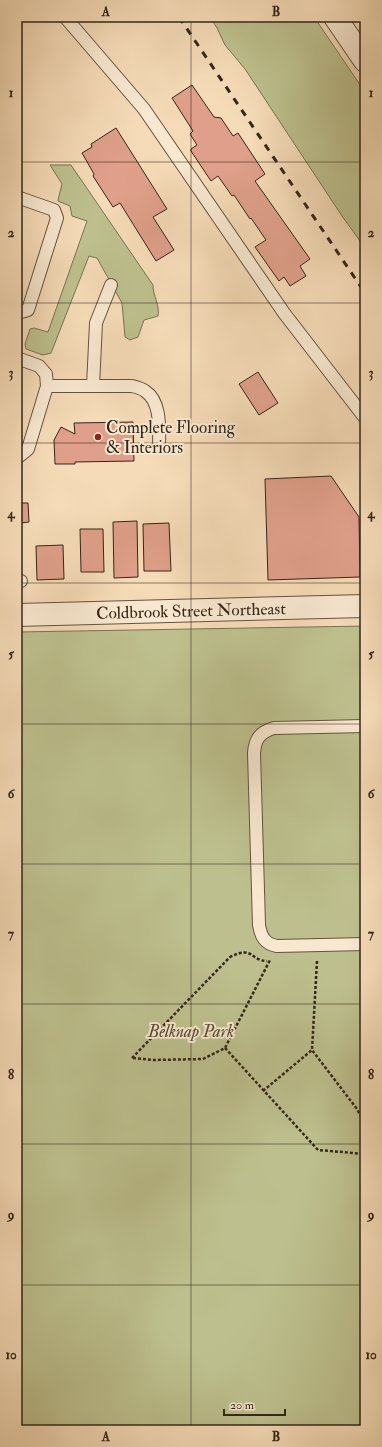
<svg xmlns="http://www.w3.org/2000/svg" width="382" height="1447" font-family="'IM FELL Double Pica',serif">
<rect width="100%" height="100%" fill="#f5dbb7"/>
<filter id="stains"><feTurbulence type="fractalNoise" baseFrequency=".005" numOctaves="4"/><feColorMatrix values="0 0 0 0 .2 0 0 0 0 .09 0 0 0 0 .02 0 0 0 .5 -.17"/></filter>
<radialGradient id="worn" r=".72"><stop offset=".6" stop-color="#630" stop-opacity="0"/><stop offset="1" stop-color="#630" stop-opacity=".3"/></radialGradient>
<path fill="#bdc08e" stroke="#787354" d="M210 17H314L365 92V248L342 216 245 69 225 45 217 28Z
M50 165H71L153 285C153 296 160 305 158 316L144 320 138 337 130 340 125 337 122 303 97 258 89 256 51 353 43 355 26 349 25 344 30 329 34 328 48 332 87 221 72 216 70 206 58 201V200L62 184Z
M365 626V1430H17V632Z"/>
<path fill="#df9f8a" stroke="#332619" d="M192 85 214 117 221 118 233 136 238 133 265 174 255 181 310 259 300 266 306 276 290 286 284 277 279 281 255 247 266 240 251 218 250 219 234 195 232 196 218 176 211 181 191 151V149L197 145 190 134 193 131 172 98Z
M116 128 167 209 153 217 174 250 156 261 120 203 113 207 93 176 94 174 82 153 92 147 91 144Z
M258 372 278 403 259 415 239 384Z
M133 422 134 461 75 462V464H55L54 440 61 427 75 434 74 423Z
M331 476 359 517 360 577 268 580 265 479Z
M17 503H28L29 522 21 523V558H17Z
M137 521 138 577 114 578 113 522Z
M169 523 171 571H144L143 524Z
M80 529H103L104 572H81Z
M63 545 64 579 37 580 36 546Z"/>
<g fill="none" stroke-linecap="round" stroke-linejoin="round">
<g stroke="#645340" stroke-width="14">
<path id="service" d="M65 17 144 109 284 313 365 418
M17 197 54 210 57 218 28 310 21 312 17 311
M17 358 39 366 46 374 47 386 28 449 17 458
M47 386H132C136 387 141 388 145 391 162 402 159 430 159 448
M93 386 96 323 111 285
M17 581H21
M365 726 274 728C260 732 255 739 254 753L259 925C261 937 265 944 277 946L365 944"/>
</g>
<g stroke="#645340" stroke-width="24">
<g id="tertiary">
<path d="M335 17 365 61"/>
<path id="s1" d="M17 615 365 606"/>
</g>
</g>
<path stroke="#332619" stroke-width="2.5" stroke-dasharray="3 2" stroke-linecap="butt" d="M317 961 312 1050 357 1109 365 1125
M225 1048 318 1150 365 1154
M132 1058 230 957C254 945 250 961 267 961
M133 1058 153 1060 203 1059 225 1048 270 960
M263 1091 312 1050"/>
<use href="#service" stroke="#f8e8d0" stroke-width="12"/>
<use href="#tertiary" stroke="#f8e8d0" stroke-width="22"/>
<path stroke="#332619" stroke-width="3" stroke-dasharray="7 7" stroke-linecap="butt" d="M179 17 365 293"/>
</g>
<path fill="none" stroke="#332619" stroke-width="1" stroke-opacity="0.55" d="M191 17V1430M17 162H365M17 303H365M17 443H365M17 583H365M17 724H365M17 864H365M17 1004H365M17 1144H365M17 1285H365"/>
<circle fill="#8f2418" stroke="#f8e8d0" stroke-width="1.5" cx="98" cy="437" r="4"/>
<g text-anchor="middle" stroke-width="4" stroke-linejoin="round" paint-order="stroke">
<g font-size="17" fill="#332619" stroke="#f8e8d0" text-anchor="start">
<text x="106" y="433">Complete Flooring<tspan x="106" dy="20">&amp; Interiors</tspan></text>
</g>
<g font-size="17" fill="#332619" stroke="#f8e8d0">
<text dy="6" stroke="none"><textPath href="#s1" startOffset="174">Coldbrook Street Northeast</textPath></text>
</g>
<g font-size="17" font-style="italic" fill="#564c36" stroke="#f8e8d0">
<text x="191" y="1037">Belknap Park</text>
</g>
</g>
<rect width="382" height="1447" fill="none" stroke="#f5dbb7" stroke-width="44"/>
<path d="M224 1409v6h61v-6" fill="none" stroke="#332619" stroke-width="2"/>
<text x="230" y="1409" font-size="12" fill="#332619" stroke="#f8e8d0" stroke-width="3" paint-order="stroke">20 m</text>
<rect x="22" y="22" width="338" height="1403" fill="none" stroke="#332619" stroke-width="1.5"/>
<g font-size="13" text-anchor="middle" font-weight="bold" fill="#332619">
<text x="106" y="16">A</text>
<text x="276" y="16">B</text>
<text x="11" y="97">1</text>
<text x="371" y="97">1</text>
<text x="11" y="237">2</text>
<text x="371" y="237">2</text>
<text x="11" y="377">3</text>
<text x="371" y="377">3</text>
<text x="11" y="518">4</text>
<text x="371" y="518">4</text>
<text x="11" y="658">5</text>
<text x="371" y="658">5</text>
<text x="11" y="798">6</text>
<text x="371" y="798">6</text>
<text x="11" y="938">7</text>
<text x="371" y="938">7</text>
<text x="11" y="1079">8</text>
<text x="371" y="1079">8</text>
<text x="11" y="1219">9</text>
<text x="371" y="1219">9</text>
<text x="11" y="1359">10</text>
<text x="371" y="1359">10</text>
<text x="106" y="1441">A</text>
<text x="276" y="1441">B</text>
</g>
<rect width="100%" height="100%" filter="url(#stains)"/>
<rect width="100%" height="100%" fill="url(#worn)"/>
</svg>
